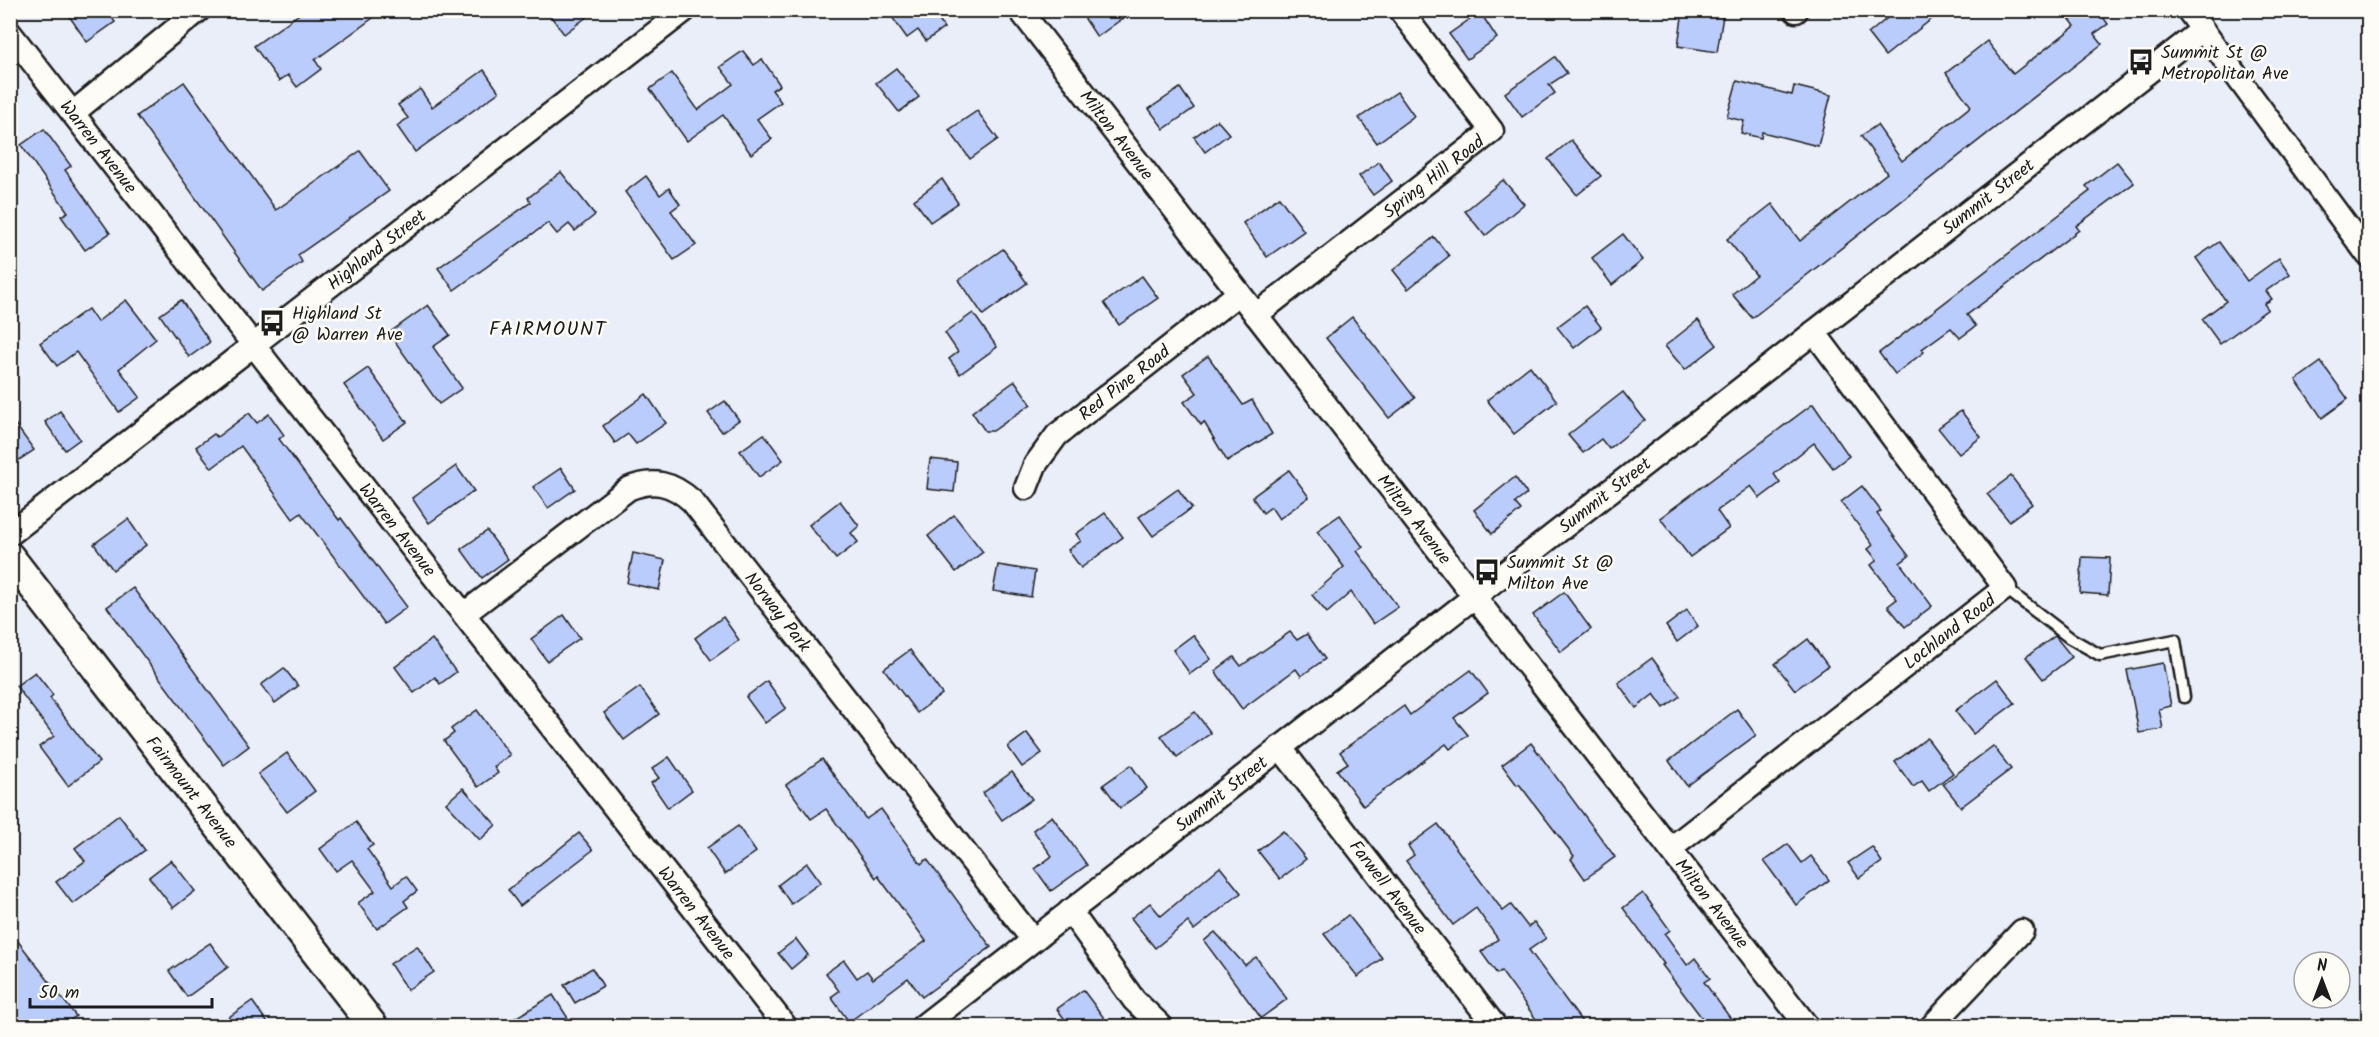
<svg xmlns="http://www.w3.org/2000/svg" width="2379" height="1037" viewBox="0 0 2379 1037" font-family="Kalam,sans-serif">
  <style>
    .building { fill: #b9ccfc; stroke: #1c1c1c; stroke-width: 1.5 }
    .lines { fill: none; stroke-linecap: round; stroke-linejoin: round }
    .service-casing { stroke: #1c1c1c; stroke-width: 15 }
    .minor-casing { stroke: #1c1c1c; stroke-width: 27 }
    .tertiary-casing { stroke: #1c1c1c; stroke-width: 33 }
    .service { stroke: #fdfcf7; stroke-width: 10 }
    .minor { stroke: #fdfcf7; stroke-width: 22 }
    .tertiary { stroke: #fdfcf7; stroke-width: 28 }
    .labels { text-anchor: middle; stroke-width: 5; stroke-linejoin: round; paint-order: stroke }
    .poi-label { font-size: 18px; fill: #1c1c1c; stroke: #fdfcf7; text-anchor: start }
    .street-label { font-size: 18px; fill: #1c1c1c; stroke: #fdfcf7 }
    .neighbourhood-label { font-size: 20px; letter-spacing: 1.5px; fill: #1c1c1c; stroke: #fdfcf7 }
  </style>
  <rect width="100%" height="100%" fill="#e9eef8"/>
  <filter id="ink" filterUnits="userSpaceOnUse"><feTurbulence type="fractalNoise" baseFrequency=".0167" numOctaves="2"/><feDisplacementMap in="SourceGraphic" scale="12" xChannelSelector="R" yChannelSelector="G"/><feConvolveMatrix kernelMatrix="1 2 1 2 8 2 1 2 1" color-interpolation-filters="sRGB"/></filter>
  <g filter="url(#ink)">
    <g class="building">
      <polygon points="65,10 107,10 115,22 87,42"/>
      <polygon points="305,10 384,10 315,60 321,69 297,87 288,75 279,81 254,46"/>
      <polygon points="546,10 596,10 564,34"/>
      <polygon points="887,10 945,10 937,17 944,28 926,41 918,30 907,38"/>
      <polygon points="1079,10 1134,10 1097,37"/>
      <polygon points="1683,10 1724,10 1717,52 1678,46"/>
      <polygon points="1897,10 1943,10 1885,56 1868,34"/>
      <polygon points="2063,10 2098,10 2108,24 2094,34 2102,44 1752,318 1732,294 1756,275 1727,239 1772,204 1800,241 1887,173 1861,136 1877,125 1902,161 1971,106 1946,73 1987,41 2013,74 2075,26"/>
      <polygon points="1480,12 1497,38 1467,59 1449,34"/>
      <polygon points="743,51 754,65 762,59 780,85 772,90 781,102 757,119 772,139 751,154 723,115 687,141 650,89 672,73 698,110 733,84 720,67"/>
      <polygon points="1555,57 1567,73 1549,85 1555,93 1522,117 1505,93"/>
      <polygon points="896,68 919,97 899,112 876,83"/>
      <polygon points="484,70 499,92 415,152 397,126 408,118 398,105 420,89 432,107"/>
      <polygon points="1737,81 1792,95 1794,86 1831,95 1818,146 1762,132 1761,138 1741,133 1744,121 1727,117"/>
      <polygon points="184,82 276,210 360,151 389,191 298,255 302,262 262,291 137,116"/>
      <polygon points="1180,88 1194,108 1164,129 1149,109"/>
      <polygon points="1397,92 1414,116 1377,143 1359,118"/>
      <polygon points="977,111 998,139 970,159 949,130"/>
      <polygon points="1217,120 1229,134 1205,152 1194,137"/>
      <polygon points="44,129 71,166 65,170 110,233 85,250 61,216 68,212 21,145"/>
      <polygon points="1571,140 1601,176 1577,195 1548,159"/>
      <polygon points="1379,162 1392,181 1373,195 1359,176"/>
      <polygon points="2117,162 2134,183 2076,226 2079,230 1967,315 1976,326 1960,338 1951,328 1922,349 1924,352 1895,374 1879,353 2090,191 2086,186"/>
      <polygon points="561,172 595,215 575,231 569,224 557,234 548,223 454,290 438,268 531,202 528,198"/>
      <polygon points="646,176 660,195 669,188 680,204 671,211 696,245 674,260 625,192"/>
      <polygon points="942,179 958,203 930,222 914,200"/>
      <polygon points="1503,180 1524,204 1485,236 1465,211"/>
      <polygon points="1279,197 1304,231 1267,257 1243,223"/>
      <polygon points="1623,234 1643,260 1612,285 1592,258"/>
      <polygon points="1434,237 1449,256 1408,289 1393,270"/>
      <polygon points="2219,242 2247,281 2279,258 2290,274 2266,291 2272,299 2264,304 2268,309 2220,344 2202,319 2226,301 2196,258"/>
      <polygon points="1003,249 1027,283 983,315 959,280"/>
      <polygon points="1142,276 1158,298 1119,325 1104,303"/>
      <polygon points="126,300 156,339 119,369 140,397 119,412 76,352 57,366 40,343 88,309 97,322"/>
      <polygon points="181,300 210,342 189,357 160,315"/>
      <polygon points="428,305 450,335 433,347 462,388 439,404 389,333"/>
      <polygon points="1585,306 1601,327 1574,348 1557,327"/>
      <polygon points="973,313 997,347 960,374 949,359 958,352 945,333"/>
      <polygon points="1352,317 1415,398 1389,418 1326,338"/>
      <polygon points="1698,320 1717,345 1685,370 1665,346"/>
      <polygon points="1208,356 1243,405 1252,400 1272,434 1227,461 1204,422 1201,425 1184,402 1197,393 1183,374"/>
      <polygon points="2321,362 2348,399 2322,418 2296,380"/>
      <polygon points="1530,366 1557,401 1514,434 1487,400"/>
      <polygon points="368,368 407,422 383,439 344,385"/>
      <polygon points="1015,381 1031,404 993,431 985,431 972,412"/>
      <polygon points="1623,392 1645,420 1609,449 1601,439 1583,453 1568,435"/>
      <polygon points="646,394 666,423 636,444 628,434 615,443 603,426"/>
      <polygon points="725,401 739,420 722,432 708,413"/>
      <polygon points="1813,404 1849,456 1833,468 1814,443 1774,474 1780,483 1760,498 1751,486 1717,511 1729,528 1690,557 1660,518"/>
      <polygon points="60,411 80,439 65,450 45,422"/>
      <polygon points="1961,411 1981,437 1959,454 1938,428"/>
      <polygon points="249,413 257,423 269,414 284,435 279,439 339,520 341,518 407,607 384,624 301,513 293,519 241,446 212,468 196,447 214,434 217,437"/>
      <polygon points="10,417 34,450 10,466"/>
      <polygon points="764,434 783,460 759,477 740,451"/>
      <polygon points="930,459 957,462 954,492 927,489"/>
      <polygon points="456,466 474,491 429,523 412,498"/>
      <polygon points="561,468 575,489 548,508 533,487"/>
      <polygon points="1289,470 1309,497 1279,519 1271,507 1263,513 1252,497"/>
      <polygon points="2011,476 2032,504 2009,521 1987,494"/>
      <polygon points="1515,477 1527,494 1515,503 1521,510 1492,534 1474,510"/>
      <polygon points="1862,486 1881,511 1877,514 1909,556 1900,563 1932,606 1905,627 1888,606 1897,599 1871,565 1877,560 1868,549 1873,545 1841,502"/>
      <polygon points="1178,489 1192,508 1153,536 1139,517"/>
      <polygon points="840,501 859,526 851,533 858,542 836,559 809,525"/>
      <polygon points="1105,513 1123,537 1081,568 1068,550 1081,541 1076,534"/>
      <polygon points="954,515 983,552 956,572 928,536"/>
      <polygon points="1340,515 1363,547 1357,551 1398,607 1373,624 1351,592 1327,613 1312,595 1344,567 1317,531"/>
      <polygon points="128,519 146,545 113,570 94,544"/>
      <polygon points="487,531 508,559 482,578 461,549"/>
      <polygon points="633,553 665,560 659,590 627,583"/>
      <polygon points="2082,557 2110,558 2108,595 2080,593"/>
      <polygon points="998,565 1035,571 1031,597 993,591"/>
      <polygon points="133,588 249,746 224,765 107,607"/>
      <polygon points="1564,592 1591,629 1561,652 1533,615"/>
      <polygon points="1687,610 1698,626 1677,642 1666,626"/>
      <polygon points="564,615 580,638 547,661 531,639"/>
      <polygon points="723,617 739,640 711,660 695,638"/>
      <polygon points="1290,632 1297,640 1307,634 1325,659 1301,676 1296,669 1242,709 1215,671 1234,657 1241,666"/>
      <polygon points="1193,635 1211,659 1190,674 1173,650"/>
      <polygon points="2055,636 2072,657 2043,679 2026,657"/>
      <polygon points="432,639 456,672 440,684 435,677 414,693 395,667"/>
      <polygon points="1808,639 1828,666 1795,690 1775,664"/>
      <polygon points="910,650 942,694 917,713 884,669"/>
      <polygon points="1652,658 1680,696 1664,708 1654,694 1636,708 1618,683"/>
      <polygon points="2163,663 2171,706 2159,709 2163,729 2139,733 2127,670"/>
      <polygon points="284,668 298,686 275,703 261,685"/>
      <polygon points="1471,670 1488,693 1454,718 1468,735 1450,749 1446,744 1363,806 1337,770 1348,763 1340,752 1404,706 1410,715"/>
      <polygon points="35,672 53,695 50,698 99,762 68,786 39,747 54,736 16,686"/>
      <polygon points="1997,679 2015,703 1973,734 1955,711"/>
      <polygon points="767,681 786,708 765,723 746,697"/>
      <polygon points="640,687 659,714 624,740 604,713"/>
      <polygon points="1737,709 1756,735 1687,786 1669,761"/>
      <polygon points="477,710 510,755 494,767 498,773 478,787 444,741 454,733 451,729"/>
      <polygon points="1195,712 1211,733 1177,757 1161,736"/>
      <polygon points="1027,733 1042,753 1022,767 1008,747"/>
      <polygon points="1927,738 1953,773 1929,791 1922,781 1913,787 1895,762"/>
      <polygon points="1531,743 1615,857 1585,879 1571,859 1574,856 1519,784 1517,785 1502,765"/>
      <polygon points="1993,746 2011,769 1961,807 1943,784"/>
      <polygon points="287,753 315,791 287,812 258,774"/>
      <polygon points="669,757 692,790 668,808 651,783 659,778 652,769"/>
      <polygon points="822,759 866,819 881,809 921,864 927,859 991,947 922,997 908,978 849,1022 831,997 839,991 826,973 844,960 857,978 867,971 873,979 926,941 878,876 876,878 826,809 811,819 786,785"/>
      <polygon points="1131,765 1147,788 1120,808 1103,785"/>
      <polygon points="1012,772 1032,799 1002,820 983,793"/>
      <polygon points="463,788 496,825 480,840 446,803"/>
      <polygon points="119,815 145,850 73,904 56,882 85,861 75,848"/>
      <polygon points="1052,816 1087,865 1051,891 1035,869 1052,856 1033,830"/>
      <polygon points="356,822 373,845 367,849 393,886 406,876 417,891 404,901 408,907 377,929 358,903 375,891 352,860 336,871 320,849"/>
      <polygon points="1438,824 1503,911 1511,905 1528,927 1534,922 1546,938 1529,950 1585,1026 1541,1026 1501,971 1497,974 1481,952 1498,939 1476,908 1453,925 1406,861 1414,855 1408,846"/>
      <polygon points="738,826 756,852 725,874 707,848"/>
      <polygon points="1283,831 1306,859 1280,879 1258,851"/>
      <polygon points="579,833 593,850 520,906 508,890"/>
      <polygon points="1788,844 1802,863 1811,856 1829,880 1796,905 1764,861"/>
      <polygon points="1872,847 1882,862 1859,878 1848,863"/>
      <polygon points="171,860 195,891 173,908 149,877"/>
      <polygon points="807,863 821,882 791,904 778,885"/>
      <polygon points="1220,867 1241,893 1194,930 1188,922 1155,948 1131,918 1150,903 1161,916"/>
      <polygon points="1643,893 1670,930 1665,934 1687,965 1695,958 1710,978 1704,982 1736,1026 1708,1026 1662,965 1664,964 1623,908"/>
      <polygon points="1348,915 1382,958 1358,977 1324,934"/>
      <polygon points="10,931 76,1016 63,1026 16,1026 10,1019"/>
      <polygon points="1215,932 1245,965 1256,957 1287,999 1261,1018 1204,941"/>
      <polygon points="796,939 808,955 791,969 778,953"/>
      <polygon points="210,943 228,967 187,997 169,971"/>
      <polygon points="417,946 434,972 407,990 390,964"/>
      <polygon points="592,968 603,986 575,1003 564,985"/>
      <polygon points="1083,990 1110,1026 1070,1026 1057,1009"/>
      <polygon points="553,995 573,1026 502,1026"/>
      <polygon points="252,1001 270,1026 216,1026"/>
    </g>
    <g class="lines">
      <g class="service-casing">
        <polyline id="service" points="2005,588 2070,638 2100,655 2175,640 2184,697"/>
      </g>
      <g class="minor-casing">
        <g id="minor">
          <path id="s1" d="M1020,10L1807,1026"/>
          <polyline points="2188,10 2368,255"/>
          <polyline points="1796,11 1796,10"/>
          <path id="s2" d="M10,33L785,1026"/>
          <polyline points="73,113 199,10"/>
          <path id="s3" d="M1256,315L1492,131L1400,10"/>
          <path id="s4" d="M1026,488L1035,465L1057,435L1239,293"/>
          <path id="s5" d="M10,534L685,10"/>
          <path id="s6" d="M464,614L628,489C653,478 672,483 692,501L1033,940"/>
          <path id="s7" d="M1280,747L1495,1026"/>
          <path id="s8" d="M1670,849L2005,588L1814,332"/>
          <polyline points="1070,911 1134,1000 1161,1026"/>
          <path id="s9" d="M923,1026L2202,30"/>
          <polyline points="1932,1026 2022,931"/>
        </g>
      </g>
      <g class="tertiary-casing">
        <g id="tertiary">
          <path id="s10" d="M10,557L373,1026"/>
        </g>
      </g>
      <use href="#service" class="service"/>
      <use href="#minor" class="minor"/>
      <use href="#tertiary" class="tertiary"/>
    </g>
  </g>
  <defs>
    <g id="bus-bare" transform="scale(2.07)"><path d="M-5-6H5V4H4V6H2V4H-2V6H-4V4H-5ZM-3.5-4V0h7V-4ZM-3.5 1.2v1.5H-2V1.2ZM2 1.2v1.5H3.5V1.2Z" fill="#1c1c1c" stroke="#fdfcf7" stroke-width="2.5" paint-order="stroke"/></g>
  </defs>
  <g fill-rule="evenodd">
    <use href="#bus-bare" x="2141" y="62"/>
    <use href="#bus-bare" x="272" y="323"/>
    <use href="#bus-bare" x="1487" y="572"/>
  </g>
  <g class="labels">
    <g class="poi-label">
      <text x="2161" y="58">Summit St @<tspan x="2161" dy="21">Metropolitan Ave</tspan></text>
      <text x="292" y="319">Highland St<tspan x="292" dy="21">@ Warren Ave</tspan></text>
      <text x="1507" y="568">Summit St @<tspan x="1507" dy="21">Milton Ave</tspan></text>
    </g>
    <g class="street-label">
      <text dy="6" stroke="none"><textPath href="#s1" startOffset="158">Milton Avenue</textPath></text>
      <text dy="6" stroke="none"><textPath href="#s2" startOffset="144">Warren Avenue</textPath></text>
      <text dy="6" stroke="none"><textPath href="#s3" startOffset="225">Spring Hill Road</textPath></text>
      <text dy="6" stroke="none"><textPath href="#s9" startOffset="1350">Summit Street</textPath></text>
      <text dy="6" stroke="none"><textPath href="#s5" startOffset="464">Highland Street</textPath></text>
      <text dy="6" stroke="none"><textPath href="#s4" startOffset="147">Red Pine Road</textPath></text>
      <text dy="6" stroke="none"><textPath href="#s9" startOffset="864">Summit Street</textPath></text>
      <text dy="6" stroke="none"><textPath href="#s1" startOffset="644">Milton Avenue</textPath></text>
      <text dy="6" stroke="none"><textPath href="#s2" startOffset="630">Warren Avenue</textPath></text>
      <text dy="6" stroke="none"><textPath href="#s6" startOffset="416">Norway Park</textPath></text>
      <text dy="6" stroke="none"><textPath href="#s8" startOffset="354">Lochland Road</textPath></text>
      <text dy="6" stroke="none"><textPath href="#s10" startOffset="297">Fairmount Avenue</textPath></text>
      <text dy="6" stroke="none"><textPath href="#s9" startOffset="378">Summit Street</textPath></text>
      <text dy="6" stroke="none"><textPath href="#s7" startOffset="177">Farwell Avenue</textPath></text>
      <text dy="6" stroke="none"><textPath href="#s1" startOffset="1130">Milton Avenue</textPath></text>
      <text dy="6" stroke="none"><textPath href="#s2" startOffset="1116">Warren Avenue</textPath></text>
    </g>
    <g class="neighbourhood-label">
      <text x="548" y="335">FAIRMOUNT</text>
    </g>
  </g>
  <rect width="2379" height="1037" fill="none" stroke="#fdfcf7" stroke-width="36"/>
  <rect x="18" y="18" width="2343" height="1001" fill="none" stroke="#1c1c1c" stroke-width="2" filter="url(#ink)"/>
  <g transform="translate(2322 980)"><circle r="28" fill="#fdfcf7" stroke="#a3a29f" stroke-width="1.5"/>
  <path d="M0-4.5L10 22L0 15L-10 22Z" fill="#1c1c1c"/>
  <text y="-9" font-size="16" font-weight="bold" text-anchor="middle" fill="#1c1c1c">N</text>
  </g>
  <path d="M30 998v9h182v-9" fill="none" stroke="#1c1c1c" stroke-width="3"/>
  <text x="39" y="998" font-size="18" fill="#1c1c1c" stroke="#fdfcf7" stroke-width="4.5" paint-order="stroke">50 m</text>
</svg>
